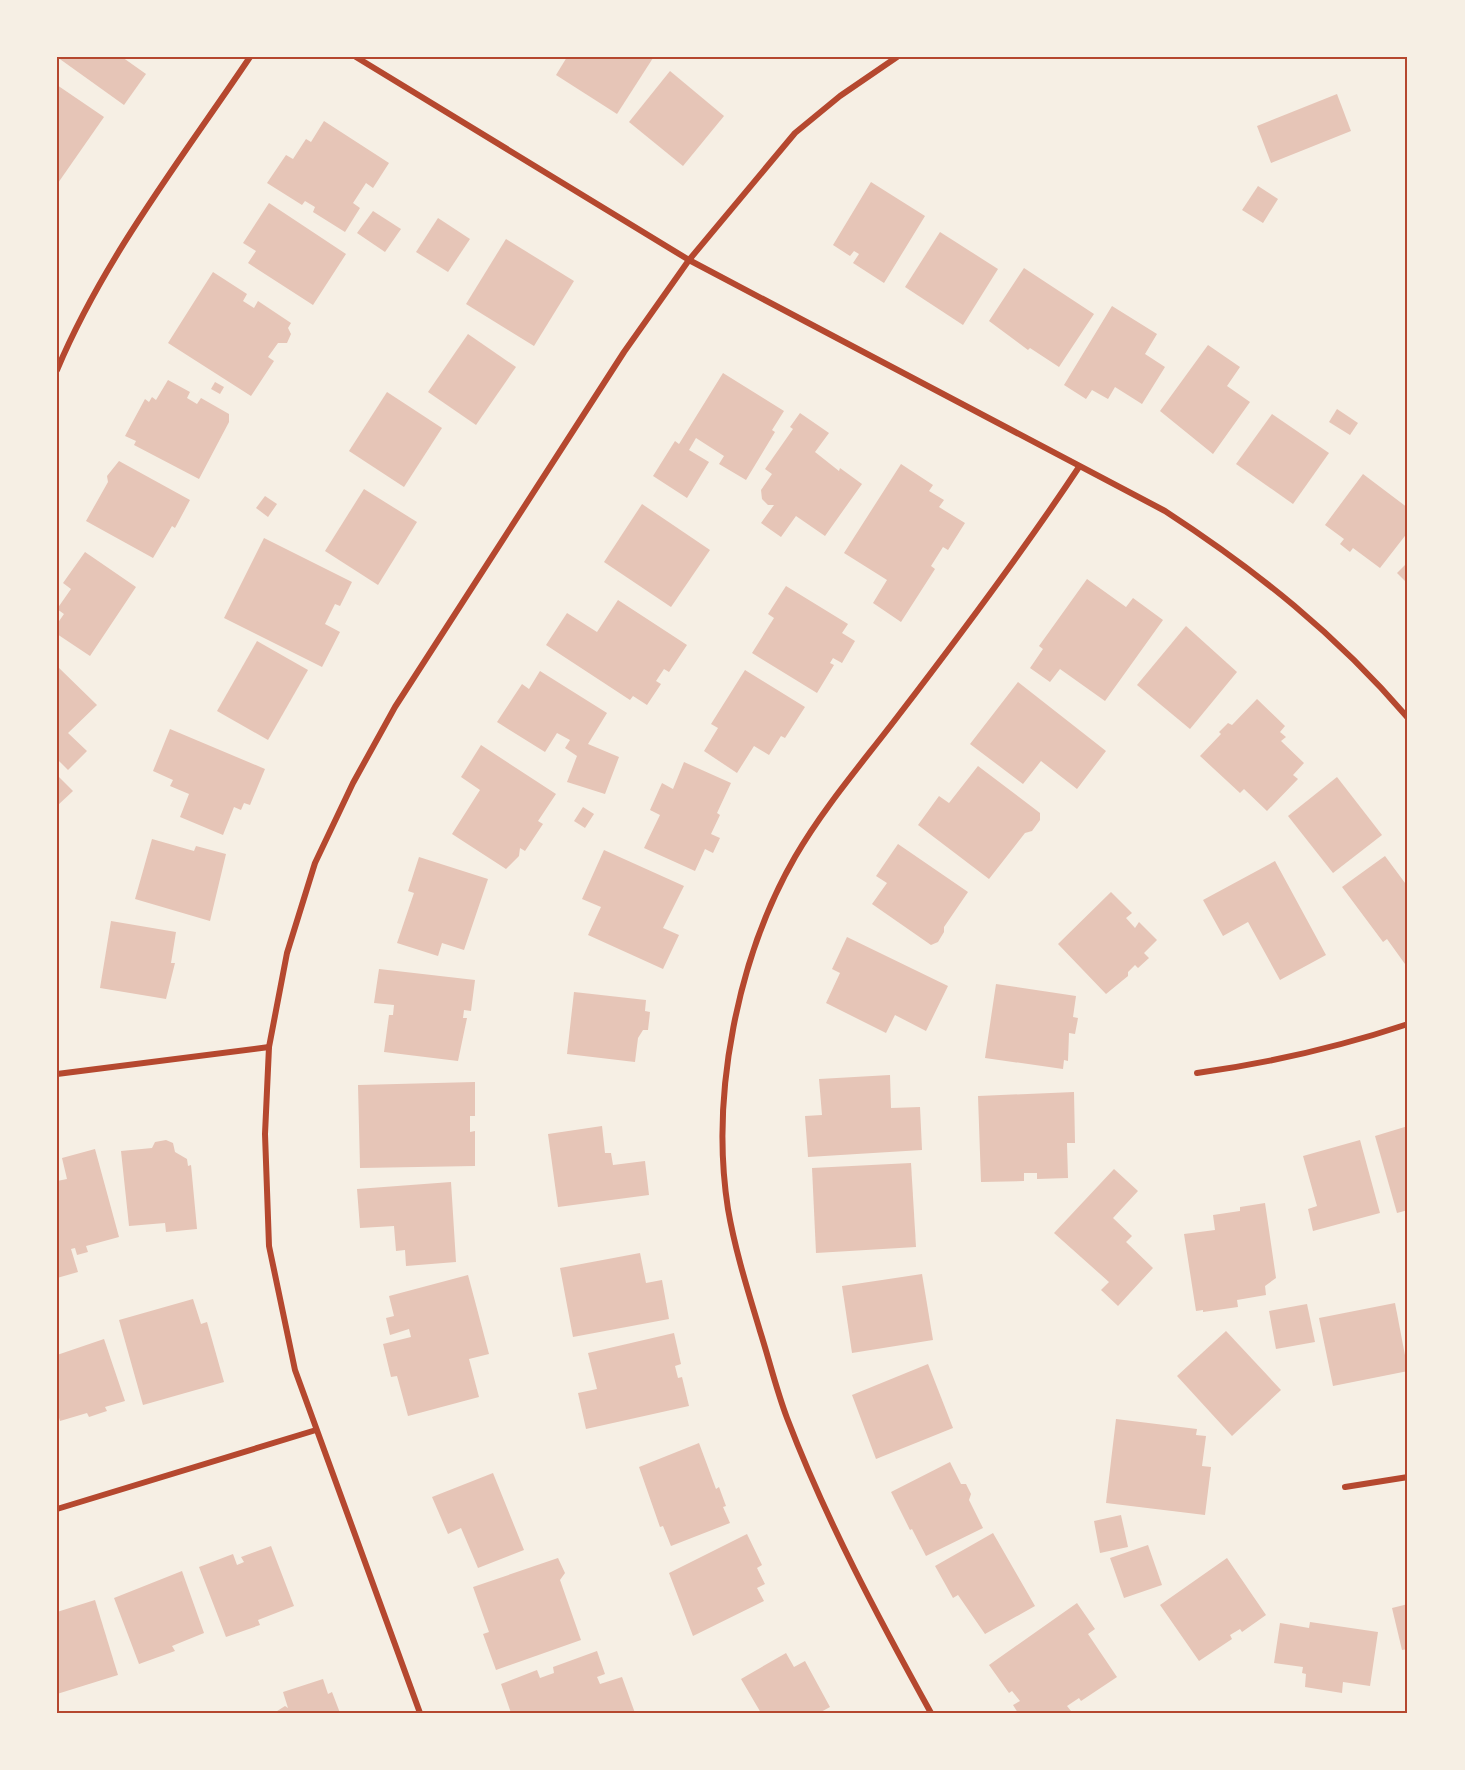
<svg xmlns="http://www.w3.org/2000/svg" width="1465" height="1770" viewBox="0 0 1465 1770" font-family="'Golos Text',sans-serif">
  <style>
    .building { fill: #e6c5b7 }
    .lines { fill: none; stroke-linecap: round; stroke-linejoin: round }
    .minor { stroke: #b5482f; stroke-width: 6 }
    .neatline { fill: none; stroke: #b5482f; stroke-width: 2 }
  </style>
  <rect width="100%" height="100%" fill="#f6efe4"/>
  <g class="building">
    <polygon points="57,57 122,57 146,74 124,105"/>
    <polygon points="567,57 651,57 653,58 617,114 556,75"/>
    <polygon points="670,71 724,116 683,166 629,122"/>
    <polygon points="57,85 104,117 58,183 57,182"/>
    <polygon points="1337,94 1351,131 1271,163 1257,126"/>
    <polygon points="324,121 389,163 373,188 366,183 353,203 360,208 345,232 313,212 315,207 305,201 302,205 267,183 286,155 293,159 306,139 311,142"/>
    <polygon points="871,182 925,216 884,283 853,263 859,254 854,251 850,256 833,245"/>
    <polygon points="1258,186 1278,199 1263,223 1242,210"/>
    <polygon points="269,203 346,254 313,305 248,263 256,251 243,243"/>
    <polygon points="373,211 401,229 385,252 357,233"/>
    <polygon points="438,218 470,239 448,272 416,252"/>
    <polygon points="940,232 998,269 963,325 905,287"/>
    <polygon points="506,239 574,281 534,346 466,304"/>
    <polygon points="1024,268 1094,314 1059,367 1030,348 1028,350 989,321"/>
    <polygon points="213,272 247,294 243,301 254,308 258,301 291,323 288,328 291,334 287,343 278,343 268,357 274,361 251,396 168,343"/>
    <polygon points="1112,306 1157,334 1145,354 1165,367 1142,404 1115,387 1108,399 1092,390 1086,399 1064,385"/>
    <polygon points="468,334 516,367 476,425 428,392"/>
    <polygon points="1208,345 1240,367 1227,386 1250,402 1213,454 1160,411"/>
    <polygon points="723,373 784,411 772,430 775,432 746,480 719,464 724,456 696,438 689,450 709,462 687,498 653,476 675,441 679,444"/>
    <polygon points="168,380 190,392 187,398 197,404 201,398 229,414 229,422 199,479 134,445 136,441 125,436 145,399 149,402 152,397 156,400"/>
    <polygon points="215,382 224,387 220,394 211,389"/>
    <polygon points="387,392 442,428 404,487 349,451"/>
    <polygon points="1337,409 1358,423 1350,435 1329,422"/>
    <polygon points="800,413 829,433 815,452 839,471 840,468 862,484 825,536 796,516 781,537 761,523 774,505 768,505 762,499 761,490 772,474 765,469 793,429 790,427"/>
    <polygon points="1272,414 1329,453 1293,504 1236,464"/>
    <polygon points="119,461 190,500 175,528 172,526 153,558 86,521 108,482 107,476"/>
    <polygon points="901,464 933,485 929,491 944,500 939,507 965,523 948,550 943,547 931,566 935,569 901,622 873,603 887,580 844,553"/>
    <polygon points="1363,474 1408,508 1408,532 1380,568 1353,548 1350,552 1340,544 1344,539 1325,525"/>
    <polygon points="364,489 417,522 378,585 325,551"/>
    <polygon points="265,496 277,504 268,517 256,508"/>
    <polygon points="642,504 710,550 671,607 604,562"/>
    <polygon points="264,538 352,582 340,606 335,604 325,624 340,632 322,667 224,618"/>
    <polygon points="85,552 136,587 90,656 57,634 57,624 64,614 57,609 71,589 63,583"/>
    <polygon points="1408,562 1408,584 1397,573"/>
    <polygon points="1087,579 1126,607 1133,598 1163,620 1105,701 1060,669 1050,682 1030,668 1043,649 1039,646"/>
    <polygon points="786,586 848,624 842,633 855,641 842,663 833,658 830,663 834,665 817,693 752,653 774,618 768,614"/>
    <polygon points="618,600 687,645 669,672 664,669 656,681 661,684 647,705 633,696 630,700 546,645 567,613 597,632"/>
    <polygon points="1186,626 1237,672 1190,729 1137,685"/>
    <polygon points="257,641 308,670 268,740 217,711"/>
    <polygon points="57,666 97,705 68,733 87,751 68,770 57,759"/>
    <polygon points="745,670 805,707 785,738 781,736 769,755 754,746 737,773 704,751 718,728 711,724"/>
    <polygon points="540,671 607,713 588,744 619,757 605,794 567,782 577,756 565,748 570,740 557,733 545,752 497,722 522,684 529,689"/>
    <polygon points="1018,682 1106,751 1077,789 1041,761 1023,784 970,744"/>
    <polygon points="1257,699 1285,726 1280,732 1286,737 1281,741 1304,763 1293,775 1298,779 1267,811 1244,789 1240,793 1200,756 1221,734 1219,732 1228,723 1232,725"/>
    <polygon points="170,729 265,769 250,805 244,803 241,810 234,807 223,835 180,817 189,794 170,786 173,780 153,771"/>
    <polygon points="481,745 556,794 538,821 543,824 525,851 520,848 519,856 506,869 452,834 480,790 461,777"/>
    <polygon points="684,762 731,783 717,813 720,815 711,834 720,838 713,853 705,849 695,871 644,848 660,815 650,810 662,783 673,789"/>
    <polygon points="978,766 1040,813 1040,820 1032,831 1025,833 989,879 918,825 939,796 949,803"/>
    <polygon points="57,775 73,791 57,806"/>
    <polygon points="1337,777 1382,835 1333,873 1288,816"/>
    <polygon points="583,807 594,814 585,828 574,821"/>
    <polygon points="152,839 194,851 196,846 226,854 210,921 135,899"/>
    <polygon points="898,844 968,892 944,927 944,932 938,942 931,945 872,904 887,883 876,876"/>
    <polygon points="604,850 684,886 663,928 679,935 663,969 588,935 601,907 582,899"/>
    <polygon points="1385,856 1408,887 1408,962 1405,964 1387,939 1383,942 1342,887"/>
    <polygon points="419,857 488,879 464,950 442,943 438,956 397,943 414,893 408,891"/>
    <polygon points="1275,861 1326,955 1280,980 1248,922 1223,936 1203,900"/>
    <polygon points="1111,892 1132,913 1126,918 1135,928 1139,922 1157,940 1144,953 1149,958 1138,968 1135,965 1128,972 1128,976 1106,994 1058,944"/>
    <polygon points="111,921 176,932 171,963 175,963 166,999 100,988"/>
    <polygon points="847,937 948,986 926,1031 895,1015 886,1033 826,1003 840,973 832,969"/>
    <polygon points="379,969 475,980 471,1011 464,1010 463,1018 467,1018 458,1061 384,1052 389,1015 393,1015 394,1005 374,1003"/>
    <polygon points="996,984 1076,996 1073,1017 1078,1018 1075,1034 1069,1033 1068,1061 1064,1060 1063,1069 985,1058"/>
    <polygon points="574,992 646,1000 645,1011 650,1012 648,1030 643,1030 638,1038 635,1062 567,1054"/>
    <polygon points="890,1075 891,1108 920,1107 922,1150 808,1157 805,1116 822,1115 819,1079"/>
    <polygon points="475,1082 475,1116 470,1116 470,1132 475,1131 475,1166 360,1168 358,1085"/>
    <polygon points="1074,1092 1075,1143 1067,1143 1068,1178 1037,1179 1037,1173 1024,1173 1024,1181 981,1182 978,1096"/>
    <polygon points="602,1126 605,1153 611,1153 613,1165 645,1161 649,1195 558,1207 548,1134"/>
    <polygon points="1408,1126 1408,1210 1397,1213 1375,1136"/>
    <polygon points="166,1140 173,1143 175,1152 187,1159 188,1166 191,1165 197,1229 166,1232 165,1223 129,1226 121,1151 152,1148 155,1142"/>
    <polygon points="1360,1140 1380,1213 1313,1231 1308,1209 1317,1206 1303,1156"/>
    <polygon points="95,1149 119,1237 86,1246 88,1252 77,1255 75,1248 71,1249 78,1272 57,1278 57,1181 67,1179 62,1158"/>
    <polygon points="911,1163 916,1247 816,1253 812,1168"/>
    <polygon points="1114,1169 1138,1191 1113,1218 1132,1236 1126,1242 1153,1268 1118,1306 1101,1290 1109,1282 1054,1233"/>
    <polygon points="451,1182 456,1262 406,1266 405,1250 396,1251 394,1226 360,1228 357,1189"/>
    <polygon points="1265,1203 1276,1278 1265,1286 1266,1295 1237,1300 1238,1307 1203,1312 1203,1310 1196,1311 1184,1234 1215,1230 1213,1215 1240,1211 1240,1207"/>
    <polygon points="640,1253 646,1283 662,1280 669,1319 573,1337 560,1268"/>
    <polygon points="922,1274 933,1340 852,1353 842,1286"/>
    <polygon points="468,1275 489,1354 469,1359 479,1397 408,1416 397,1376 391,1377 383,1344 411,1337 409,1329 390,1335 386,1318 394,1316 389,1296"/>
    <polygon points="193,1299 201,1324 207,1322 224,1382 143,1405 119,1320"/>
    <polygon points="1395,1303 1408,1371 1333,1386 1319,1318"/>
    <polygon points="1307,1304 1315,1342 1276,1349 1269,1311"/>
    <polygon points="1226,1331 1281,1390 1232,1436 1177,1376"/>
    <polygon points="674,1333 681,1364 675,1366 678,1378 682,1377 689,1406 586,1429 578,1393 597,1389 588,1353"/>
    <polygon points="104,1339 125,1401 105,1407 107,1411 89,1417 87,1413 60,1421 57,1411 57,1355"/>
    <polygon points="928,1364 953,1428 876,1459 852,1395"/>
    <polygon points="1116,1419 1197,1429 1196,1435 1206,1436 1202,1466 1211,1467 1205,1515 1106,1503"/>
    <polygon points="699,1443 716,1489 719,1487 726,1506 723,1507 730,1523 671,1546 663,1526 660,1527 639,1467"/>
    <polygon points="950,1462 961,1484 966,1484 971,1494 969,1500 983,1528 926,1556 912,1529 910,1530 891,1492"/>
    <polygon points="493,1473 524,1550 478,1568 461,1528 448,1534 432,1497"/>
    <polygon points="1121,1515 1128,1547 1100,1553 1094,1521"/>
    <polygon points="993,1533 1035,1606 985,1634 958,1595 953,1598 935,1566"/>
    <polygon points="747,1534 762,1565 757,1568 765,1584 757,1588 764,1601 693,1636 669,1573"/>
    <polygon points="1148,1545 1162,1585 1124,1598 1110,1558"/>
    <polygon points="271,1546 294,1606 258,1620 260,1625 226,1637 199,1567 233,1554 237,1565 244,1562 241,1557"/>
    <polygon points="558,1558 565,1573 560,1580 581,1640 496,1670 483,1634 489,1632 473,1587"/>
    <polygon points="1227,1558 1266,1615 1242,1632 1240,1629 1230,1635 1232,1639 1199,1661 1160,1605"/>
    <polygon points="182,1571 204,1633 172,1646 175,1651 139,1664 114,1598"/>
    <polygon points="95,1600 118,1675 57,1694 57,1612"/>
    <polygon points="1077,1603 1095,1629 1088,1634 1117,1677 1081,1701 1079,1698 1067,1706 1071,1711 1068,1713 1018,1713 1013,1705 1020,1701 1012,1691 1009,1693 989,1665"/>
    <polygon points="1408,1604 1408,1649 1402,1650 1392,1608"/>
    <polygon points="1310,1622 1378,1632 1370,1686 1343,1682 1342,1693 1305,1687 1306,1674 1302,1673 1303,1667 1274,1663 1280,1623 1309,1628"/>
    <polygon points="597,1651 605,1674 597,1677 600,1684 622,1677 635,1713 531,1713 530,1711 511,1713 501,1684 537,1670 540,1678 554,1673 553,1667"/>
    <polygon points="786,1653 794,1667 805,1661 830,1707 819,1713 761,1713 741,1679"/>
    <polygon points="323,1679 328,1694 332,1692 340,1713 274,1713 285,1706 288,1708 283,1692"/>
  </g>
  <g class="lines">
    <g class="minor">
      <path d="M356,57L689,260L1165,511C1257,571 1336,634 1408,718"/>
      <path d="M57,370C104,258 182,158 250,57"/>
      <path d="M1197,1073C1269,1063 1339,1047 1408,1024"/>
      <polyline points="57,1074 269,1047"/>
      <polyline points="1345,1487 1408,1477"/>
      <polyline points="57,1509 316,1430"/>
      <polyline points="420,1713 295,1370 269,1246 265,1134 269,1047 287,953 315,863 353,783 395,707 624,352 689,260 795,133 840,96 897,57"/>
      <path d="M931,1713C878,1617 826,1520 787,1418C776,1389 769,1359 760,1331C748,1291 735,1250 728,1209C710,1095 738,956 795,857C824,807 863,762 898,716C961,634 1022,553 1079,467"/>
    </g>
  </g>
  <rect width="1465" height="1770" fill="none" stroke="#f6efe4" stroke-width="117"/>
  <rect x="58" y="58" width="1348" height="1654" class="neatline"/>
</svg>
